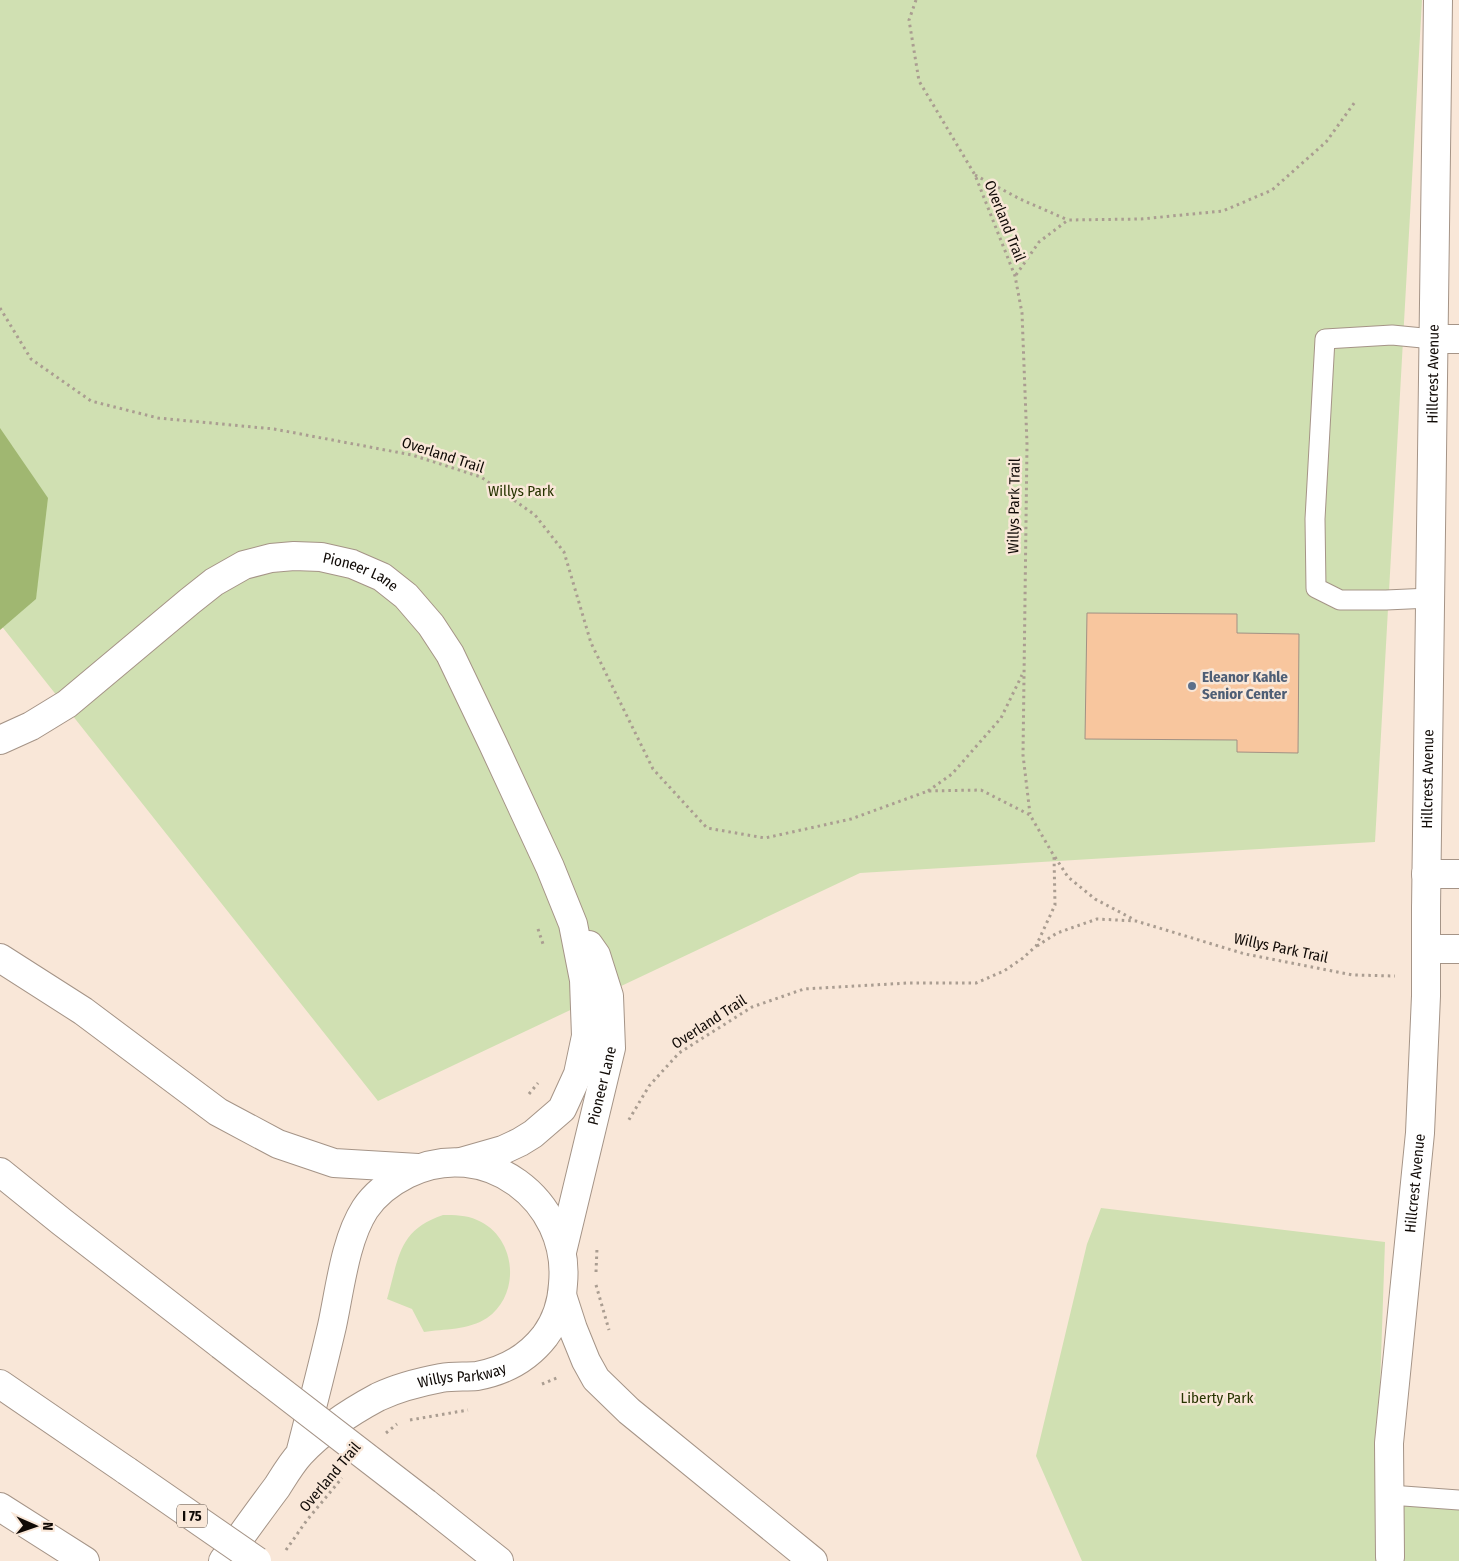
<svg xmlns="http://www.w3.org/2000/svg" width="1459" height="1561" viewBox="0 0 1459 1561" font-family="'Fira Sans Condensed',sans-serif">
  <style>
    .green { fill: #d0e0b2 }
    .forest { fill: #a0b771 }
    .building { fill: #f8c69e; stroke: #a19083 }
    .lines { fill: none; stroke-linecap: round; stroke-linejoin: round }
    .lane-casing { stroke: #a59487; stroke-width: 21 }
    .street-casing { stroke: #a59487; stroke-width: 30 }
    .secondary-casing { stroke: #a59487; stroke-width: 30 }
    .highway-casing { stroke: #a59487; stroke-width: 30 }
    .path { stroke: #aa9d91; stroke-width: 3; stroke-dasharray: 2.5 4; stroke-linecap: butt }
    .lane { stroke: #fff; stroke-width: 19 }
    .street { stroke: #fff; stroke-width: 28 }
    .secondary { stroke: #fff; stroke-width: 28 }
    .highway { stroke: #fff; stroke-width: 28 }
    .highway-bridge-casing { stroke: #a59487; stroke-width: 30; stroke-linecap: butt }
    .highway-bridge { stroke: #fff; stroke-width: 28 }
    .service-dot { fill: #5c6f8a; stroke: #f9e7d8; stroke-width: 2 }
    .labels { text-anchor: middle; stroke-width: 5; stroke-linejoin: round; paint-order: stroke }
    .shield { fill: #f9e7d8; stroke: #564c45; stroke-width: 1 }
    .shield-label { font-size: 14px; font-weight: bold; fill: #100a06 }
    .street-label { font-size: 15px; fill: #100a06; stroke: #f9e7d8 }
    .park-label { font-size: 15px; fill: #273400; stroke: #f9e7d8 }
    .service-label { font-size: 15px; font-weight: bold; fill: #4e5e75; stroke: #f9e7d8; text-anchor: start }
  </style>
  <rect width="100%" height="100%" fill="#f9e7d8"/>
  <g class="green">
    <polygon points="0,0 1422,0 1375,842 860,873 378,1101 0,624"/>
    <polygon points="1101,1208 1385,1242 1376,1503 1459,1491 1459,1561 1082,1561 1036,1456 1087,1244"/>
    <path d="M443,1215C455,1215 466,1215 477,1220C516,1236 522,1294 487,1318C469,1330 444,1329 424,1332L412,1309L387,1299C399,1258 398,1230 443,1215Z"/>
  </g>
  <polygon class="forest" points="0,428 48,498 36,599 0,630"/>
  <polygon class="building" points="1087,613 1237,614 1237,633 1299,634 1298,753 1237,752 1237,740 1085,739"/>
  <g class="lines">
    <g class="lane-casing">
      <g id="lane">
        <polyline points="1430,598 1386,600 1340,600 1316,588 1315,519 1325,339 1392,335 1433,339"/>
        <polyline points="1390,1495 1459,1500"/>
      </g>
    </g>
    <g class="street-casing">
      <g id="street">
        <polyline points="1433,339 1459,339"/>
        <path id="s1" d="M1390,1557L1389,1443L1420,1133L1426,996V909"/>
      </g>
    </g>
    <g class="secondary-casing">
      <g id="secondary">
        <path id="s2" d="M0,740L31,726L67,704L190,601L214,582L244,565L271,558L294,556L321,557L352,564L382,577L406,596L431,625L450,654L493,744L550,867L573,924L584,980L586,1036L578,1074L562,1109L533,1134L520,1142L503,1150L461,1162"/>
        <polyline points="1426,874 1459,874"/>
        <path id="s3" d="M1426,909L1438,0"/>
        <polyline points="1426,949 1459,949"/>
        <path id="s4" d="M562,1252L611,1048L609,996L596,955L589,945"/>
        <path id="s5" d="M223,1561C241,1536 259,1511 277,1487C284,1476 291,1464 300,1454C322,1430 350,1412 378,1397C397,1388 420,1382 441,1378C453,1376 465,1377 477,1376C504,1371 528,1358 545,1336C556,1321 562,1302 563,1284C571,1200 485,1135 407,1174C391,1182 375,1194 365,1209C345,1240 340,1289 332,1326C322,1369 311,1411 300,1454"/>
      </g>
    </g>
    <g class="highway-casing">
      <g id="highway">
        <polyline points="0,958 83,1011 218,1112 278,1144 334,1163 418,1168"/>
        <polyline points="0,1172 62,1222 221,1345"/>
        <polyline points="562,1295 573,1329 586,1361 596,1379 629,1411 813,1561"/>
        <polyline points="0,1384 127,1471"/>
        <polyline points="426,1503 499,1561"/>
        <polyline points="0,1507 85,1561"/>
      </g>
    </g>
    <g class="path">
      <polyline points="916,0 909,20 919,81 975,175 1015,276 1022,313 1027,444 1023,755 1030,814"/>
      <polyline points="975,175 1020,199 1068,220"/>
      <polyline points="1016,275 1039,242 1068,220 1141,219 1223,211 1272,190 1326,142 1355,102"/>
      <polyline points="0,308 31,359 91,401 158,418 274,429 412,455 481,477 535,515 564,552 591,643 653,769 707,828 765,838 851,819 928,791 981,790 1030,815 1054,856 1055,905 1036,946 1023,958 1004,971 976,983 908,983 804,989 752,1007 679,1053 649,1086 627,1123"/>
      <polyline points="928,791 952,774 1001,718 1022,675"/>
      <polyline points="1055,857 1068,877 1095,899 1133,919"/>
      <polyline points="538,929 543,944"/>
      <polyline points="1037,946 1057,933 1097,919 1136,921 1245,954 1353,975 1395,976"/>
      <polyline points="529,1094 538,1083"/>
      <polyline points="596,1272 597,1248"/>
      <polyline points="596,1285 609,1330"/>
      <polyline points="542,1384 559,1377"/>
      <polyline points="410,1420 468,1410"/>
      <polyline points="386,1433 397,1424"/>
      <polyline points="286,1550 307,1520 342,1478"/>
    </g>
    <use href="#lane" class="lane"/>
    <use href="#street" class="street"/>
    <use href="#secondary" class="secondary"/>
    <use href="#highway" class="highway"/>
    <g class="highway-bridge-casing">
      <g id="highway-bridge">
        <polyline points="221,1345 426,1503"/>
        <polyline points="127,1471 257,1561"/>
      </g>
    </g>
    <use href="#highway-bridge" class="highway-bridge"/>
  </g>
  <circle class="service-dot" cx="1192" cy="686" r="5"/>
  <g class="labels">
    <rect class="shield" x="177" y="1504.5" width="30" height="23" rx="4"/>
    <g class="shield-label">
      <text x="192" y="1521">I 75</text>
    </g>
    <g class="street-label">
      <text transform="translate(1005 221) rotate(68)" y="5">Overland Trail</text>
      <text dy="5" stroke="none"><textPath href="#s3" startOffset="535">Hillcrest Avenue</textPath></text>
      <text transform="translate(443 455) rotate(18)" y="5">Overland Trail</text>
      <text transform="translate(1014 506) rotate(-89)" y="5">Willys Park Trail</text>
      <text dy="5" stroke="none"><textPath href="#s2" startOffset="422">Pioneer Lane</textPath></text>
      <text dy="5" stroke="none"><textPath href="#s3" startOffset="130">Hillcrest Avenue</textPath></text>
      <text transform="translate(1281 948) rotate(12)" y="5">Willys Park Trail</text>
      <text transform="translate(709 1022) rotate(-33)" y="5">Overland Trail</text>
      <text dy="5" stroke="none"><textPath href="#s4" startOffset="171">Pioneer Lane</textPath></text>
      <text dy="5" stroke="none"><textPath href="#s1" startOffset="375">Hillcrest Avenue</textPath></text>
      <text dy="5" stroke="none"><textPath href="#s5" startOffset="316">Willys Parkway</textPath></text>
      <text transform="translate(330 1477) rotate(-50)" y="5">Overland Trail</text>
    </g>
    <g class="park-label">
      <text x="521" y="496">Willys Park</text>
      <text x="1217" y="1403">Liberty Park</text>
    </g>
    <g class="service-label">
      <text x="1202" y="682">Eleanor Kahle<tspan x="1202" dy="17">Senior Center</tspan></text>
    </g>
  </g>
  <g transform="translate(35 1526) rotate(92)" stroke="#f9e7d8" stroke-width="4" paint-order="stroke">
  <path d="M0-4L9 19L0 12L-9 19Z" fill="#100a06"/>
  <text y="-8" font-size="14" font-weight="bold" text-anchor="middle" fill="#100a06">N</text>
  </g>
</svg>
